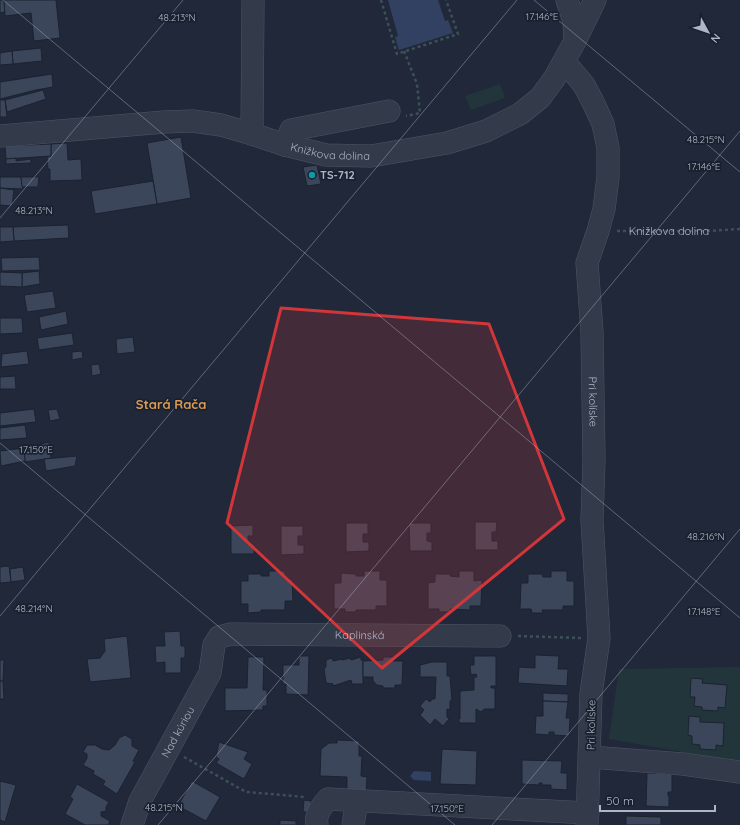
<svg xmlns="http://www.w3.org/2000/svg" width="740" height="825" viewBox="0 0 740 825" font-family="Quicksand,sans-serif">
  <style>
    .green { fill: #22353b }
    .water { fill: #324162 }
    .building { fill: #3b465a; stroke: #1b2231 }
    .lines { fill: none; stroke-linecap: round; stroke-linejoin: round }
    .minor-casing { stroke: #4e5565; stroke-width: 23 }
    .path { stroke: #3c5155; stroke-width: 2.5; stroke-dasharray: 3 3; stroke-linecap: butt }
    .minor { stroke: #333a4a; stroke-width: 22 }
    .marked { fill: #d23638; fill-opacity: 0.2; stroke: #d23638; stroke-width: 3; stroke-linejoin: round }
    .ticks { fill: none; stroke: #aeb5c7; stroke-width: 1; stroke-opacity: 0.45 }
    .culture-dot { fill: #0f9aa8; stroke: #19202e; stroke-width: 1.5 }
    .labels { text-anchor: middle; stroke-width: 3.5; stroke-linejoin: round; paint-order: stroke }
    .street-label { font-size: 11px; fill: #aeb5c7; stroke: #19202e }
    .poi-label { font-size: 11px; font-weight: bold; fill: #aeb5c7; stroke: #19202e; text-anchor: start }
    .quarter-label { font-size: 13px; font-weight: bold; fill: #d99c56; stroke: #19202e }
    .ticks-label { font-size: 10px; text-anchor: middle; fill: #aeb5c7; stroke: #19202e; stroke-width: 3.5; stroke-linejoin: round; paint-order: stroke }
  </style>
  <rect width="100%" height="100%" fill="#20283a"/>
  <g class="green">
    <polygon points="500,84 505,98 471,110 465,96"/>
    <polygon points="740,667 740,762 609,739 619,669"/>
  </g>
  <g class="water">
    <polygon points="388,0 438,0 445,21 448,20 453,33 399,50 395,37 398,36"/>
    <polygon points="414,771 431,772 431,781 414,780 410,776"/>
  </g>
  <g class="building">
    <polygon points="0,0 4,0 5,12 0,13"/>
    <polygon points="4,0 56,0 60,38 34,41 31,13 5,16"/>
    <polygon points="41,48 42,61 13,64 12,51"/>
    <polygon points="12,51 13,64 0,65 0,53"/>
    <polygon points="52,74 53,87 36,90 0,99 0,82"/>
    <polygon points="43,90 46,99 7,112 5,100"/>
    <polygon points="0,100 5,100 7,117 0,117"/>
    <polygon points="181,137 191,198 157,204 147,143"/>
    <polygon points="67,143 68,160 81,159 82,180 50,181 50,169 48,169 47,157 51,156 51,144"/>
    <polygon points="51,144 51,156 6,159 5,146"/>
    <polygon points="16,158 16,161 31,159 31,163 6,164 6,159"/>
    <polygon points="317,165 321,184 307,186 303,167"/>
    <polygon points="0,177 21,177 23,189 0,188"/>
    <polygon points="21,177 39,177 38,187 22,187"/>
    <polygon points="153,181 157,204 95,214 91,191"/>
    <polygon points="0,188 14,190 12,206 0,205"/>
    <polygon points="68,225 69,238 14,241 13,227"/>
    <polygon points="0,227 13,227 14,241 0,242"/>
    <polygon points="39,257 40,270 2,271 1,258"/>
    <polygon points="39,271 40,284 22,287 22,273"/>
    <polygon points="0,272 22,273 22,287 0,286"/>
    <polygon points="53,291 56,308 27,312 24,295"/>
    <polygon points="66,311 68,324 41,330 39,317"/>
    <polygon points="0,318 22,318 23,333 0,334"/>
    <polygon points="72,333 74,345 39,350 37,338"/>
    <polygon points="133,337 135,352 117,354 116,339"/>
    <polygon points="27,351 29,364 1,367 2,354"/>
    <polygon points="82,351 83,358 72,360 72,352"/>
    <polygon points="99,364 101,374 92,376 91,365"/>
    <polygon points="15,376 16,389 0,389 0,377"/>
    <polygon points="34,409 36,422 0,426 0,413"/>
    <polygon points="57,409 60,419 50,421 48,410"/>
    <polygon points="25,425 27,438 0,440 0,428"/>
    <polygon points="49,442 51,458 25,462 24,448"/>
    <polygon points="24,448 25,461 1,466 0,451"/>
    <polygon points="77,456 75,466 46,471 44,459"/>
    <polygon points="475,522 497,522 496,532 492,532 492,541 498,541 498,550 475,550"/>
    <polygon points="346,523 368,523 368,534 363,534 363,542 369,542 369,551 346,552"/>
    <polygon points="409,523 431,523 431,533 427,533 427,541 432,542 432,551 410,551"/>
    <polygon points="253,525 253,536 248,536 248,544 254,544 254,554 231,554 231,526"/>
    <polygon points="281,526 303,526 303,536 298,536 298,545 304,545 304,554 281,555"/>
    <polygon points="9,566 11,582 0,583 0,567"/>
    <polygon points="23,567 25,580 11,582 10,569"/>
    <polygon points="269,571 285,571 285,579 292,579 293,601 285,601 285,610 261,610 261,612 248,613 248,604 241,604 241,581 248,581 248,574 261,574 261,576 269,576"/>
    <polygon points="364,571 380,571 380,580 387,580 387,606 376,606 376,610 356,610 356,612 345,612 345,609 334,609 334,583 341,583 341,573 356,574 356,576 364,576"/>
    <polygon points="459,571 474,571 474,581 482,580 481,606 470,606 470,610 450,609 450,612 439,612 439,609 428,609 428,583 435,582 435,574 450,574 450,576 459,577"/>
    <polygon points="551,571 567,571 567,581 574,581 574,606 563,606 563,610 542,610 543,613 532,613 531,609 520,609 521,583 528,583 528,574 542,574 543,577 551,577"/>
    <polygon points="180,631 181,646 185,646 185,658 181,658 181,673 165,673 165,662 156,663 155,646 165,646 164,632"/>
    <polygon points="127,636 131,678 90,682 87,659 100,658 105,651 104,639"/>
    <polygon points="535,655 559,656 558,669 568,669 567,686 518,683 519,667 535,668"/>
    <polygon points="299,656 309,656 308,695 286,694 286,684 283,684 283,665 299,665"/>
    <polygon points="474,656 496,656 496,686 491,686 491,688 495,688 495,709 484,709 481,712 476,709 476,723 460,723 458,719 460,719 460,691 474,690 474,677 477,677 476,674 471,675 470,665 474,665"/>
    <polygon points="248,657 264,657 263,690 267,690 267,706 263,706 263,710 225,711 225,688 247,688"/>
    <polygon points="361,657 361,660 363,660 363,684 352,684 351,680 333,686 333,684 326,683 324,669 326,667 326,660 332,658 333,661 342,659 342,660 350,658 351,660"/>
    <polygon points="383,657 393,657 393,661 403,661 402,685 395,685 395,688 383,688 383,686 377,685 373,681 373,677 363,677 363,661 383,660"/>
    <polygon points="0,660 4,660 3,681 0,681"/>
    <polygon points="432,662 447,662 447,676 450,676 452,700 450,701 450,710 447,709 447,717 449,719 443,726 435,719 430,725 420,715 424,710 420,706 426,699 430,702 432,699 435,699 436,677 420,677 420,665"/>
    <polygon points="691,678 703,679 702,683 727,685 725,708 718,707 718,711 702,710 702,707 694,706 695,697 690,697"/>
    <polygon points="0,681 3,681 4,699 0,699"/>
    <polygon points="543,693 568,694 568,702 543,701"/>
    <polygon points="543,701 568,702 566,718 570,718 569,736 554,735 554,732 549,732 549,735 535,734 536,716 543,716"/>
    <polygon points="689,716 700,717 700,722 724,723 723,746 716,745 716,750 700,749 700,745 692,744 692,736 688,735"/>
    <polygon points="125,735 132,739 132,746 139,750 133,761 135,762 117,794 103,785 105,781 93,774 94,771 83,765 87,758 87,754 83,752 87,745 95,745 102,749 109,750 115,745 119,738"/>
    <polygon points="337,740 359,741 359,756 362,756 361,776 367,777 366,794 347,793 347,777 320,776 321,749 329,743 337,743"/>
    <polygon points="219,742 248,752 244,759 252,764 244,779 216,763 219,759 216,757"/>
    <polygon points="442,749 477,751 476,785 440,784"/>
    <polygon points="522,760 562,761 561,773 567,773 567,790 551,789 551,785 542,785 542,783 539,783 539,785 522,784"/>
    <polygon points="647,773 672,774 672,792 668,792 668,796 669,796 669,807 646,806"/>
    <polygon points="0,781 16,785 5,822 0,820"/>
    <polygon points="192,781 220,797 206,821 178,806"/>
    <polygon points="77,784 109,802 106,807 106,811 101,812 101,816 110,821 108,825 85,825 65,814 73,799 70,797"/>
    <polygon points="304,800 311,801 310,812 303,812"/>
    <polygon points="626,816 661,817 661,825 626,825"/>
    <polygon points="280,820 296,821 296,825 280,825"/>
  </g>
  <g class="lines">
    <g class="minor-casing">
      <g id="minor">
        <polyline points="567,0 574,21 575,41"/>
        <path id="s2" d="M564,61L584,85L593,102L603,124L608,148V177L604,209L598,231L587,263L592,332L594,460L592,520L599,638L591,694L587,825"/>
        <polyline points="252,134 253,0"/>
        <path id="s3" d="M0,136L164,122L193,121L221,125L252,134L285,145L326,155L371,156L447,143L486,131L520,114L540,98L554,79L564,61L575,41L595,0"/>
        <polyline points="285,145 291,130 389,111"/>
        <polyline points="590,757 683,764 740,772"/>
        <path id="s4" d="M132,825L140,801L210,673L214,645L219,637L231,634L500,636"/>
        <path d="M317,825C315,814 321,807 328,799L588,813"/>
        <polyline points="353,825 357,801"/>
      </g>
    </g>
    <g class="path">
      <polyline points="381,0 397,54 458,34 446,0"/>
      <polyline points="404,51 417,84 420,113 406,116"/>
      <path id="s1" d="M617,231H707L740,229"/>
      <polyline points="518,636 581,638"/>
      <polyline points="184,757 246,792 305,797"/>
    </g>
    <use href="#minor" class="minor"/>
  </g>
  <path class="marked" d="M281,308L489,324L564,519L382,668L227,523Z"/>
  <path class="ticks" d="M3,0L740,618M534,0L740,172M0,218L183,0M0,443L455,825M0,616L517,0M158,825L740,131M492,825L740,529"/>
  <circle class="culture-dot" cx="312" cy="175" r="4"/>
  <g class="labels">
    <g class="street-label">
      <text dy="4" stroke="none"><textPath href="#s3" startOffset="335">Knižkova dolina</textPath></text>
      <text dy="4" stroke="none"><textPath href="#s1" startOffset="52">Knižkova dolina</textPath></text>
      <text dy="4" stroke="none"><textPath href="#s2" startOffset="356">Pri kolíske</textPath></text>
      <text dy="4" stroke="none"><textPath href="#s4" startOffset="350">Kaplinská</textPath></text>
      <text transform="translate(591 725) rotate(-89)" y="4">Pri kolíske</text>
      <text dy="4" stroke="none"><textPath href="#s4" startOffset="104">Nad kúriou</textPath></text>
    </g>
    <g class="poi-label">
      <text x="320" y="179">TS-712</text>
    </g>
    <g class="quarter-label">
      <text x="171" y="409">Stará Rača</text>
    </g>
  </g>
  <g class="ticks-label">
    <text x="542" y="20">17.146°E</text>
    <text x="177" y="21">48.213°N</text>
    <text x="706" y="143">48.215°N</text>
    <text x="704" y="170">17.146°E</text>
    <text x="34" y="214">48.213°N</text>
    <text x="36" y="453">17.150°E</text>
    <text x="706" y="540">48.216°N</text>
    <text x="34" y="612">48.214°N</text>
    <text x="704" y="615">17.148°E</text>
    <text x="164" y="811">48.215°N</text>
    <text x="447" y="812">17.150°E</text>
  </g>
  <g transform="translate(708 32) rotate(130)" stroke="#19202e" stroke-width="3" paint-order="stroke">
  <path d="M0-3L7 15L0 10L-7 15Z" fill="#aeb5c7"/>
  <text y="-6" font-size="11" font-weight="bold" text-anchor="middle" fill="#aeb5c7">N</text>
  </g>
  <path d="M600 805v6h115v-6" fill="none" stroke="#aeb5c7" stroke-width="2"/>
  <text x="606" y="805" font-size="12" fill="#aeb5c7" stroke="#19202e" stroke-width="3" paint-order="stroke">50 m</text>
</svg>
